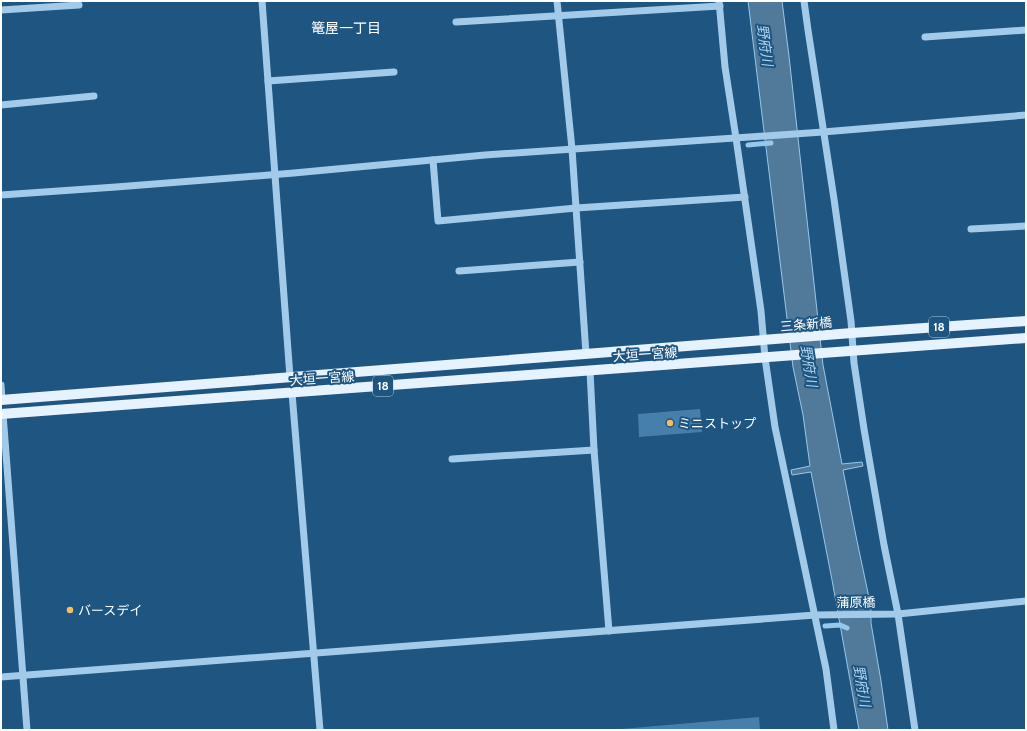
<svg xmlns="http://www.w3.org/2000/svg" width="1027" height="731" viewBox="0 0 1027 731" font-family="Cabin,'Noto Sans JP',sans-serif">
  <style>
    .water { fill: #517999; stroke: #97c8eb }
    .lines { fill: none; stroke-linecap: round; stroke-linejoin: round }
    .stream { stroke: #97c8eb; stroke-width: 5 }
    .building { fill: #467fab }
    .minor { stroke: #a3cbe9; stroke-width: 7 }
    .major { stroke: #e6f2fe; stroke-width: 10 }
    .poi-dot { fill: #f8bb62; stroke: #1e5581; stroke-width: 1.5 }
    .labels { text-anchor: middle; stroke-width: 4; stroke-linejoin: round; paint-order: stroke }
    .shield { fill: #1e5581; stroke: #bcccd9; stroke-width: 1 }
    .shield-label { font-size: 12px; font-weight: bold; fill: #fff }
    .street-label { font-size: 13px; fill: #fff; stroke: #1e5581 }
    .poi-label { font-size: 13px; fill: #fff; stroke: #1e5581; text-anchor: start }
    .neighbourhood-label { font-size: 14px; fill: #fff; stroke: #1e5581 }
    .water-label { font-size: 14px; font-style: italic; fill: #afd5f1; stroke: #1e5581 }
  </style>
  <rect width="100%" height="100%" fill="#1e5581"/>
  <polygon class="water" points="748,1 782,1 789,56 823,365 842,464 862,462 863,466 843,470 857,541 871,607 871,623 881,681 888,730 859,730 832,580 811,472 792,475 791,470 810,466 803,415 793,367"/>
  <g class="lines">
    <g class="stream">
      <polyline points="748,145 771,143"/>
      <polyline points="825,626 840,625 847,628"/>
    </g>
  </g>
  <g class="building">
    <polygon points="700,409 702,432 639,437 638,414"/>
    <polygon points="759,717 760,730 621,730 621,729"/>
  </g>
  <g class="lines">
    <g class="minor">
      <polyline points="262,1 290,377"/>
      <polyline points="557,1 572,149 586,354"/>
      <polyline points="719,1 725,67 736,138 761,311 765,358 775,427 826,669 834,730"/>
      <polyline points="804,1 808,30 834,199 851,321 854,363 864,429 884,545 898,614 915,730"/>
      <polyline points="1,10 79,5"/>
      <polyline points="456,22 720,6"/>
      <polyline points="925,37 1026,30"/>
      <polyline points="268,81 394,72"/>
      <polyline points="1,105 94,96"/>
      <polyline points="433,160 438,221 576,208 745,197"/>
      <polyline points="1,195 116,187 294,173 485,155 823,132 1026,115"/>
      <polyline points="971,229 1026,226"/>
      <polyline points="459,271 580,262"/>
      <polyline points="590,371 594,450 609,631"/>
      <polyline points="1,385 2,400"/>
      <polyline points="292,393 320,730"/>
      <polyline points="3,414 27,730"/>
      <polyline points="452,459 594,450"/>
      <polyline points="1,677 815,615 898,614 1026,601"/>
    </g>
    <g class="major">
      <polyline points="1,400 852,333 1026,321"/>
      <polyline points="1,414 1026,338"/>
    </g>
  </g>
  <g class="poi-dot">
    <circle cx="670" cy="423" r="4"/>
    <circle cx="70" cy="610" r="4"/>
  </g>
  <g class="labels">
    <g class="shield">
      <rect x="929" y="317" width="20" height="20" rx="3"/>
      <rect x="373" y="376" width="20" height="20" rx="3"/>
    </g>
    <g class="shield-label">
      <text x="939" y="331">18</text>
      <text x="383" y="390">18</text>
    </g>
    <g class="street-label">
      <text transform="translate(806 324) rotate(-5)" y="5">三条新橋</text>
      <text transform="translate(645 354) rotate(-4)" y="5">大垣一宮線</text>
      <text transform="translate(322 378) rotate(-4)" y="5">大垣一宮線</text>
      <text transform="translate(856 602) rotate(-1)" y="5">蒲原橋</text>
    </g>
    <g class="poi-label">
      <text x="678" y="428">ミニストップ</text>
      <text x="78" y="615">バースデイ</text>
    </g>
    <g class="neighbourhood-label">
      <text x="346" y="33">篭屋一丁目</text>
    </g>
    <g class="water-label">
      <text transform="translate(765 45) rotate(82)" y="5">野府川</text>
      <text transform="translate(809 366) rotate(81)" y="5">野府川</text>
      <text transform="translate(862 686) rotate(80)" y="5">野府川</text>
    </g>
  </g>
  <rect width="1027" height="731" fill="none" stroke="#ffffff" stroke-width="4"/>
</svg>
